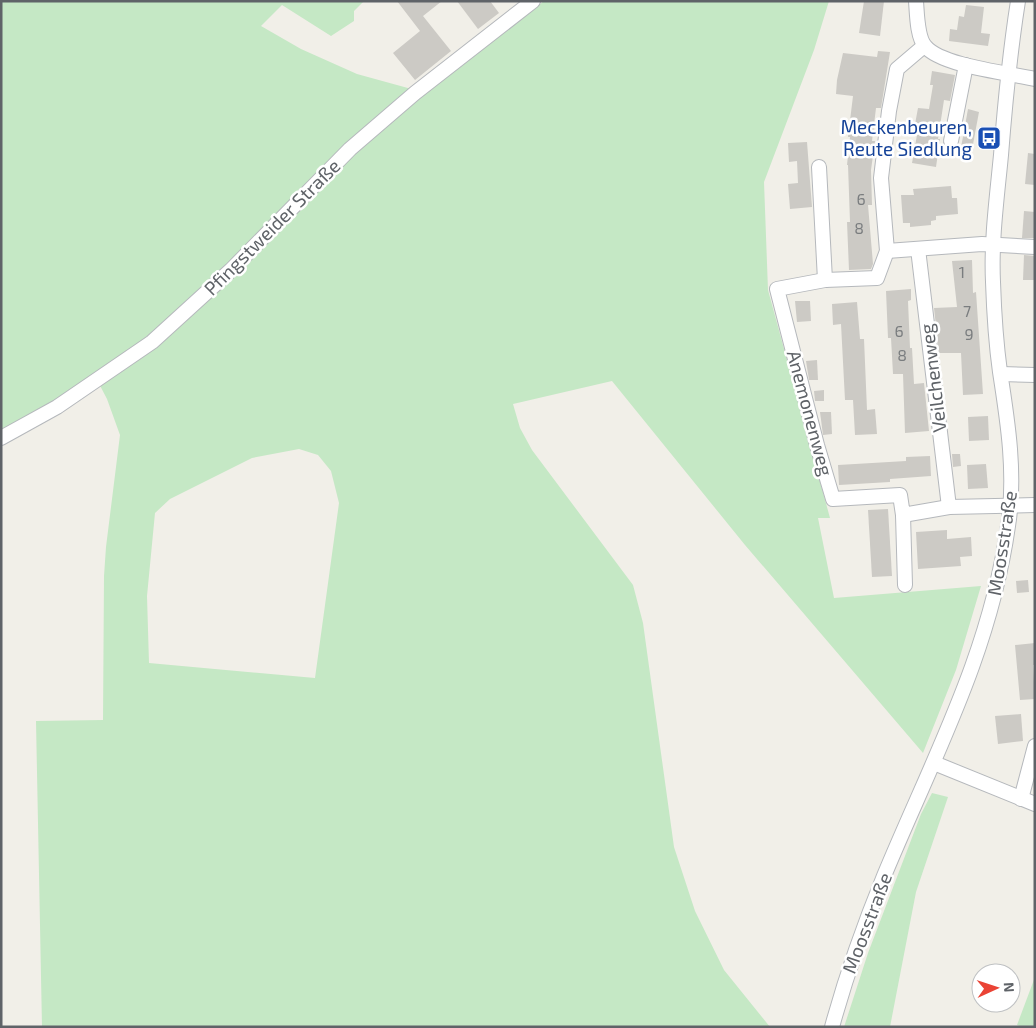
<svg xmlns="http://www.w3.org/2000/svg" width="1036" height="1028" viewBox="0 0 1036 1028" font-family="'Exo 2',sans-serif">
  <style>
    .green { fill: #c5e8c5; fill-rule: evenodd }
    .building { fill: #cccac5 }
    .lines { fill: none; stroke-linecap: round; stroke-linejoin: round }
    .minor-casing { stroke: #b5b8bc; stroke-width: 16 }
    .minor { stroke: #fff; stroke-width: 14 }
    .labels { text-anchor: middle; stroke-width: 5; stroke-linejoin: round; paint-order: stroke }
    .number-label { font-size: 16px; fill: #7a7d7f }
    .transit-label { font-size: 19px; fill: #164399; stroke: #fff; text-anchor: end }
    .street-label { font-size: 19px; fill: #5f6368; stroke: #fff }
  </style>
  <rect width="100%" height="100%" fill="#f1efe8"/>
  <g class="green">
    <path d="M1,1H364L354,11V21L331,36L282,5L261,26L301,49L357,74L426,93L544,1H829L814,50L764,182L768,290L830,518H818L834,598L981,586L956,670L923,753L745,545L612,381L513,404L520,428L532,450L633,585L643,623L674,847L695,911L724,970L770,1027H42L36,721L103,720L104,576L106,547L120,435L107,399L95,376L1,433ZM299,449L318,455L331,471L339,503L315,678L149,663L147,596L155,513L170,499L252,458Z"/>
    <polygon points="932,793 948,797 916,892 890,1027 844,1027 868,953 921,814"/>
    <polygon points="1035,977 1035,1027 1022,1027 1017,1025"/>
  </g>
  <g class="building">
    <polygon points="397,1 442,1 423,16 451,51 415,80 393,53 420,31"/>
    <polygon points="457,1 490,1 499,13 478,29"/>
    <polygon points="864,1 884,1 880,36 859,33"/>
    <polygon points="966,5 984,7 981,33 990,34 988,46 949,41 950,29 957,30 959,16 964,17"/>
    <polygon points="878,51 890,52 881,108 876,108 872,141 875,141 871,170 872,205 868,205 873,264 871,269 849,270 847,222 850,222 848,165 847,165 850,137 848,137 853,96 836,94 837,80 843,53 877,57"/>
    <polygon points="932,71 955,75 950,101 944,100 938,139 940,139 936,167 912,163 917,135 913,135 918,108 929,109 933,85 930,85"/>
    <polygon points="968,109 979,112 971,155 960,153"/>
    <polygon points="807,142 812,207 790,209 788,184 798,183 797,161 789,162 788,143"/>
    <polygon points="1028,153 1035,154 1035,185 1025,184"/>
    <polygon points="951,186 952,198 957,198 958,214 936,216 936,220 931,221 931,225 910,227 910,223 903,223 901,195 914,195 913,189"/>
    <polygon points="1024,211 1035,212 1035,238 1022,238"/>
    <polygon points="1024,255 1035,256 1035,280 1023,280"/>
    <polygon points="972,260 973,293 976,292 983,394 963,395 961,353 939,353 934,308 957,307 952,261"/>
    <polygon points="911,289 911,300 908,301 910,348 912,348 914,384 924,383 929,431 905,433 903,374 893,374 891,338 888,338 886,291"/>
    <polygon points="795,301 810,301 811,321 797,322"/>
    <polygon points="857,302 860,339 864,339 867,410 875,409 877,434 855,435 853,400 845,400 841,324 833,325 832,304"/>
    <polygon points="817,360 818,380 809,380 806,361"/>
    <polygon points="824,390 824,401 815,401 814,391"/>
    <polygon points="820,412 831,412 832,434 823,435"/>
    <polygon points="988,416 989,440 969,441 968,417"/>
    <polygon points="952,454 960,454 961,466 953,467"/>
    <polygon points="930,456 931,476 890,479 890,482 839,485 838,465 906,461 906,457"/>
    <polygon points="986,464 988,488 968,489 967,465"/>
    <polygon points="888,509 892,576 872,577 868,510"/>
    <polygon points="947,530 947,539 971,537 972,556 960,557 961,566 918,569 916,532"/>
    <polygon points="1028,580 1029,592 1017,593 1016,581"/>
    <polygon points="1035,643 1035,665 1033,665 1035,699 1020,700 1015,645"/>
    <polygon points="1021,714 1023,741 998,744 995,716"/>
  </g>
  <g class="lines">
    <g class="minor-casing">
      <g id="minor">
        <path d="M916,1C917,13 917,37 925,46C941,66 1009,73 1035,79"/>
        <polyline points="924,46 897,69 889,111 881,178 887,251 877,278 825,280 777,289 817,445 833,499 900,495 903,515 949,507 1035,505"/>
        <polyline points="951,141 966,65"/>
        <polyline points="819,167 825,280"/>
        <polyline points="918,249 949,507"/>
        <polyline points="887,251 982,244 1035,247"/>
        <polyline points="1001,374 1035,375"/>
        <polyline points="1,438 57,407 152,342 231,270 350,149 415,93 533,1"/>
        <polyline points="903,515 905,585"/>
        <polyline points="934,763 1035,804"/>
        <polyline points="1021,799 1035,746"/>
        <path d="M832,1027C846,976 864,925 884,876C933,758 990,654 1008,526C1016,475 1008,423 1000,372C996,343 994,312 993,282C991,240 997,197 1001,155C1005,103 1010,52 1018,1"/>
      </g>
    </g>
    <use href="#minor" class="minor"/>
  </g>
  <defs>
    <g id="bus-square" transform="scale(1.25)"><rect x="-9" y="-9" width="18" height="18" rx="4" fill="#1a4fb4" stroke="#fff"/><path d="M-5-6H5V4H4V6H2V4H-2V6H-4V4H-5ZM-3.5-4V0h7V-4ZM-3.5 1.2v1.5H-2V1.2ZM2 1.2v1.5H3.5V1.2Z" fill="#fff"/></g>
  </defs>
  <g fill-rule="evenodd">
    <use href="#bus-square" x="989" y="138"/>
  </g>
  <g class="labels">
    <g class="number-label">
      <text x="861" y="205">6</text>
      <text x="859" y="234">8</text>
      <text x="962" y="278">1</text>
      <text x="967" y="317">7</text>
      <text x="899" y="337">6</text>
      <text x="969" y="340">9</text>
      <text x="902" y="361">8</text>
    </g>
    <g class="transit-label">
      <text x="972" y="134">Meckenbeuren,<tspan x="972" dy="22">Reute Siedlung</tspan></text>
    </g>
    <g class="street-label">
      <text transform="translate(272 227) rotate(-45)" y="7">Pfingstweider Straße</text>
      <text transform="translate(933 378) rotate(-97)" y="7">Veilchenweg</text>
      <text transform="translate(810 413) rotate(75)" y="7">Anemonenweg</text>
      <text transform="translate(1002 543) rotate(-81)" y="7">Moosstraße</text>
      <text transform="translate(867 923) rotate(-69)" y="7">Moosstraße</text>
    </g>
  </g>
  <rect width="1036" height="1028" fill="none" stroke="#5f6368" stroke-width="5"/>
  <g transform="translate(996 988) rotate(87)"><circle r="24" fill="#ffffff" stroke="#bfc1c3"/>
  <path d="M0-4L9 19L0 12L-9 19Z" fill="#ea4335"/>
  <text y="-8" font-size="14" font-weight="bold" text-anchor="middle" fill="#5f6368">N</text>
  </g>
</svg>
